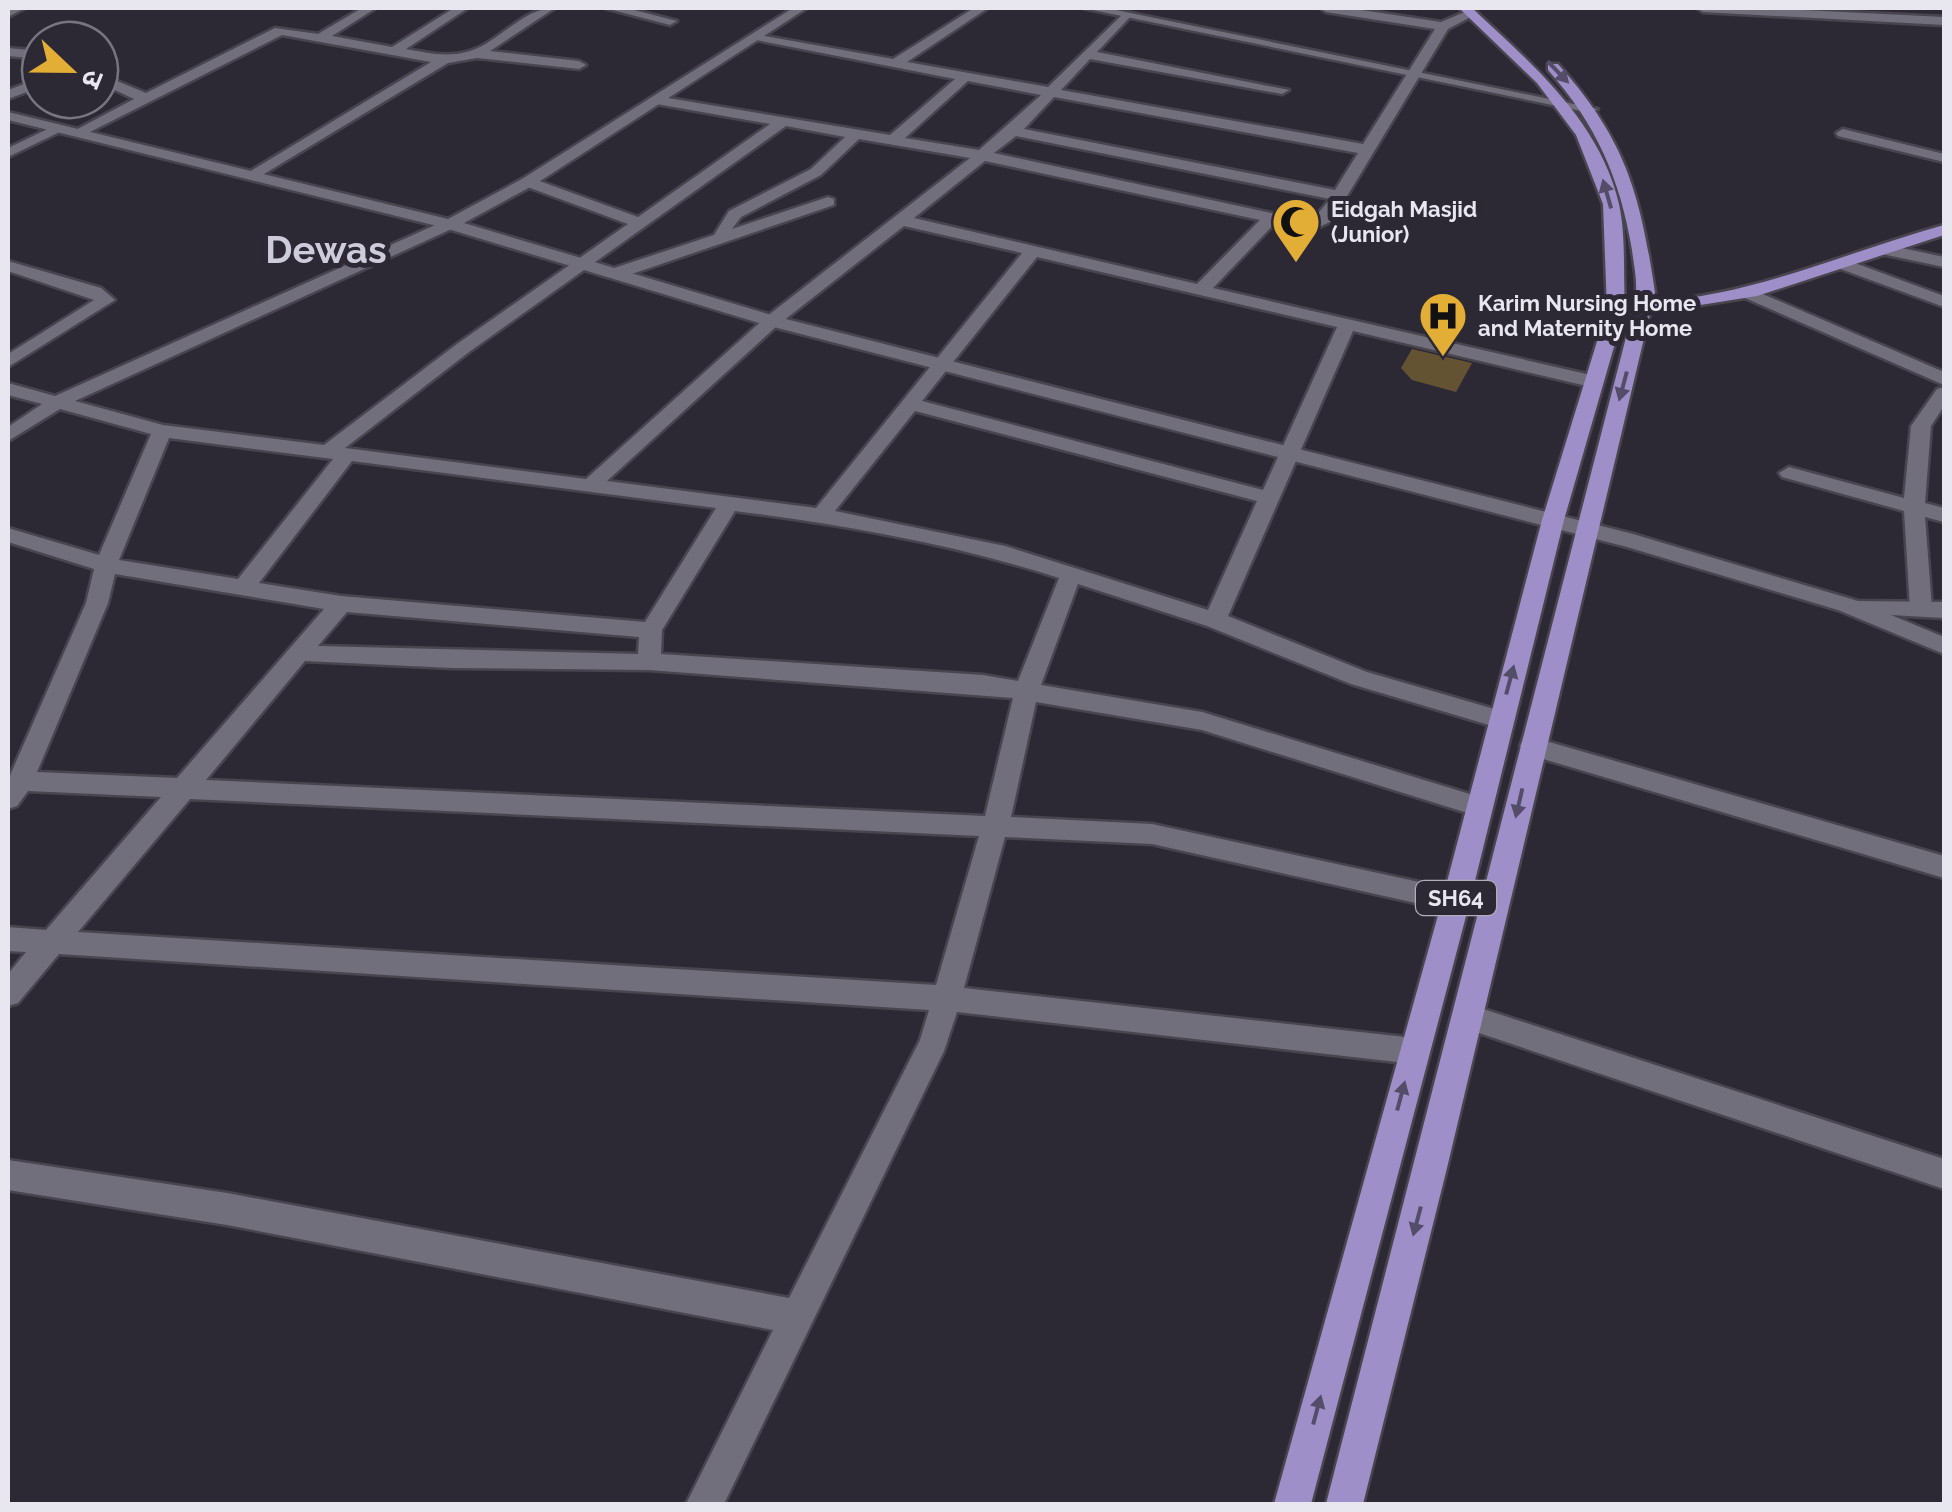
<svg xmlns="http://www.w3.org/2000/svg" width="1952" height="1512" viewBox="0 0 1952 1512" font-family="Raleway,'Noto Sans Devanagari',sans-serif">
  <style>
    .building { fill: #645332 }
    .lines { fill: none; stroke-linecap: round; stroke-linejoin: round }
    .minor-casing { stroke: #48454f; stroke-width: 5 }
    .tertiary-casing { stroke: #48454f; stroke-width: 5 }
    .primary-casing { stroke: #48454f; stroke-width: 5 }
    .minor { fill: #726f7d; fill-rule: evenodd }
    .tertiary { fill: #726f7d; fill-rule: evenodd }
    .primary { fill: #9e8fc9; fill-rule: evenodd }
    .oneway { fill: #544d69 }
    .labels { text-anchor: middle; stroke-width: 10; stroke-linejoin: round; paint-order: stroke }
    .far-poi-label { font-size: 22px; font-weight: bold; fill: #e8e7ef; stroke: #2c2935; text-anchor: start }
    .shield { fill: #2c2935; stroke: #b0aeb7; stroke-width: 2.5 }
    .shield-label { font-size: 22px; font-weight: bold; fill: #e8e7ef }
    .far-town-label { font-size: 38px; font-weight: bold; fill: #cecbdb; stroke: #2c2935 }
  </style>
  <rect width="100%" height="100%" fill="#2c2935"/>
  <polygon class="building" points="1412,349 1472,363 1456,392 1412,380 1401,368"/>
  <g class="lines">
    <g class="minor-casing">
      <g id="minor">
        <polygon points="8,8 25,8 8,17"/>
        <path d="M362,8H376L332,36L392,47L454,8H468L406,49C428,53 448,58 470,51C500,42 522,8 555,8L490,51L579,61L586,65L579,69L477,58L448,63L254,180L246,175L249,172L431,62L282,35L82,136L70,133L134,99L100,83V74L146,93L275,28L318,34Z"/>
        <polygon points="605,8 626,8 677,21 670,25"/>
        <path d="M974,8H988L907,62L1048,87L1125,12L1131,16L1097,52L1289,90L1282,94L1090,59L1061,90L1363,144L1435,29L1326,12L1320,8H1348L1441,22L1472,9L1478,13L1448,29L1332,221L1317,228L1275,223L1213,288L1595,376L1604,382L1595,388L1353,331L1228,616L1367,672L1508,713L1511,719L1508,725L1499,728L1351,684L1207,626L1078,584L1041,685L1202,712L1486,799L1490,806L1486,813L1477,816L1202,730L1036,702L1011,817L1152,824L1456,890L1466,893L1470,901L1466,909L1456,912L1152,844L1005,837L964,988L1414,1038L1425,1042L1429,1051L1425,1060L1414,1064L957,1012L944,1051L724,1504H686L773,1330L227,1225L8,1190V1160L227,1193L789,1298L920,1040L929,1010L59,954L18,1003L8,1006V974L26,952L8,951V927L46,930L161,797L28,791L17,806L8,809V780L86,603L94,569L8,542V528L99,555L151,434L60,409L8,441V427L42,404L8,395V383L55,396L444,221H456V227L75,401L163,425L324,445L457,344L628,224L522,185V179H534L638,217L770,124L651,103L649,100L656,96L890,135L955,79L746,38L753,34L893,59ZM968,81L1041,95L979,150L905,138ZM1054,97L1358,153L1335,190L1024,129ZM786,126L845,137L811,169L729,211L714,235L611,269V277H623L834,205V199L828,197L732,229L741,217L821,175L859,139L970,158L766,317L586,479L345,448L469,352ZM1016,136L1330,199L1314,218L1271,213L994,153ZM985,161L1260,220L1197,284L914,218ZM904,226L1022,253L816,508L607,481L778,325ZM1037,257L1337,327L1263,490L922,401ZM915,411L1257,501L1208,610L1005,546L835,511ZM169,438L333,459L238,579L119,560ZM352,461L716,508L645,622L341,596L259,583ZM735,511C844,525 954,544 1059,578L1018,681L983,675L661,654L662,630ZM115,574L324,609L177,778L37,772L108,603ZM347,612L639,637L638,654L318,646ZM305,661L452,668L649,670L1013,698L985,816L206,780ZM190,799L979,836L936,985L78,932Z"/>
        <polygon points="1697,8 1765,8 1944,17 1944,25 1703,12"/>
        <polygon points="8,48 40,51 40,59 8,56"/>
        <polygon points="40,78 40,87 8,99 8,90"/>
        <polygon points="56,125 68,128 8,157 8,148"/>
        <polygon points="1843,129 1944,154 1944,162 1838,136 1836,133"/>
        <polygon points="1888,245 1944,257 1944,267 1882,254 1882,246"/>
        <polygon points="1844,259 1944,296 1944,307 1838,268 1836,264"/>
        <polygon points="8,261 101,288 115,300 8,367 8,354 94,300 8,271"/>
        <polygon points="1751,289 1944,372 1944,385 1745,298 1745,290"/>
        <polygon points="1944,387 1944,406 1931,426 1925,503 1944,508 1944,522 1925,517 1932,608 1921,616 1910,608 1904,511 1782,477 1779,473 1789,467 1904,498 1911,426 1937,389"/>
        <polygon points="1532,737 1944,856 1944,878 1523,753 1520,746 1523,739"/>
        <polygon points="1468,1004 1944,1159 1944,1189 1458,1026 1453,1017 1458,1008"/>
      </g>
    </g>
    <g class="tertiary-casing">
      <g id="tertiary">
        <polygon points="793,8 807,8 534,185 464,223 778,317 1633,534 1858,601 1944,602 1944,618 1891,615 1944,637 1944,654 1838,610 1627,547 766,325 445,228 8,120 8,112 448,219 522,179"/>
        <polygon points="1083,8 1106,8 1598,109 1591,113"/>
      </g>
    </g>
    <g class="primary-casing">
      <path id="primary" d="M1459,8H1472C1531,63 1600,121 1619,204C1626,236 1623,273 1625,305L1634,303C1639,286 1634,267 1632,250C1620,178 1596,124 1548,70V64H1558C1626,140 1640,193 1655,292L1652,302C1756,295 1846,252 1944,225V235L1757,296L1650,313L1447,1168L1363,1504H1326L1632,314L1624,312L1564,520L1470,901L1311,1504H1274L1442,901L1542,520L1607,309L1603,204L1576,135L1537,83Z"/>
    </g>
    <use href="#minor" class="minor"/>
    <use href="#tertiary" class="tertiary"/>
    <use href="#primary" class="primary"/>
  </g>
  <defs><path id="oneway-solid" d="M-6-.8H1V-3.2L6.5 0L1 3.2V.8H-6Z" transform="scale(2.5)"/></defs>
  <g class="oneway">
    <use href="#oneway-solid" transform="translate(1558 72) rotate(46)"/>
    <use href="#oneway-solid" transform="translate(1607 194) rotate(-106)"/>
    <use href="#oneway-solid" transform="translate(1623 386) rotate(105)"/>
    <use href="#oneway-solid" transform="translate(1510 680) rotate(-75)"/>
    <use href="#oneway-solid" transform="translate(1519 803) rotate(103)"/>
    <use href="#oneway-solid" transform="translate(1401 1096) rotate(-75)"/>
    <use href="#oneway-solid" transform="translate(1417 1221) rotate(105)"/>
    <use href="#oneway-solid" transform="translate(1317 1410) rotate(-75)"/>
  </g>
  <defs>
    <g id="mosque-pin" transform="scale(2.5)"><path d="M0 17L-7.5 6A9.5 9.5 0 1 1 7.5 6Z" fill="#e3ae35" stroke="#2c2935"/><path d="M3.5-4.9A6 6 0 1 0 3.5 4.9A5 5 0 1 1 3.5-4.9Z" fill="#111"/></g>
    <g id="hospital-pin" transform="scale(2.5)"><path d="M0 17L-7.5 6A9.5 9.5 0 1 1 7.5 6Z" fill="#e3ae35" stroke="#2c2935"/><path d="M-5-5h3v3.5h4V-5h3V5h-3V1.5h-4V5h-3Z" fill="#111"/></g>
  </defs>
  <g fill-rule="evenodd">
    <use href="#mosque-pin" x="1296" y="222"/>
    <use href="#hospital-pin" x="1443" y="316"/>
  </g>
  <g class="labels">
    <g class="far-poi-label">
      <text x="1331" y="217">Eidgah Masjid<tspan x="1331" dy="25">(Junior)</tspan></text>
      <text x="1478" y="311">Karim Nursing Home<tspan x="1478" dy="25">and Maternity Home</tspan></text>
    </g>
    <rect class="shield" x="1416" y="881" width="80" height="34" rx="8"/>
    <g class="shield-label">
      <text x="1456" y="906">SH64</text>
    </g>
    <g class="far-town-label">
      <text x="326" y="263">Dewas</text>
    </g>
  </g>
  <rect width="1952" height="1512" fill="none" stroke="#e8e7ef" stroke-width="20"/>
  <g transform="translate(70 70) rotate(112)"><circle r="48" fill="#2c2935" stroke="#77757f" stroke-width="2.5"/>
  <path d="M0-8L18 38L0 25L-18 38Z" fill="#e3ae35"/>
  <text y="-15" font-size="28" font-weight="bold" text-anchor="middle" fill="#e8e7ef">उ</text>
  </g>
</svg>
